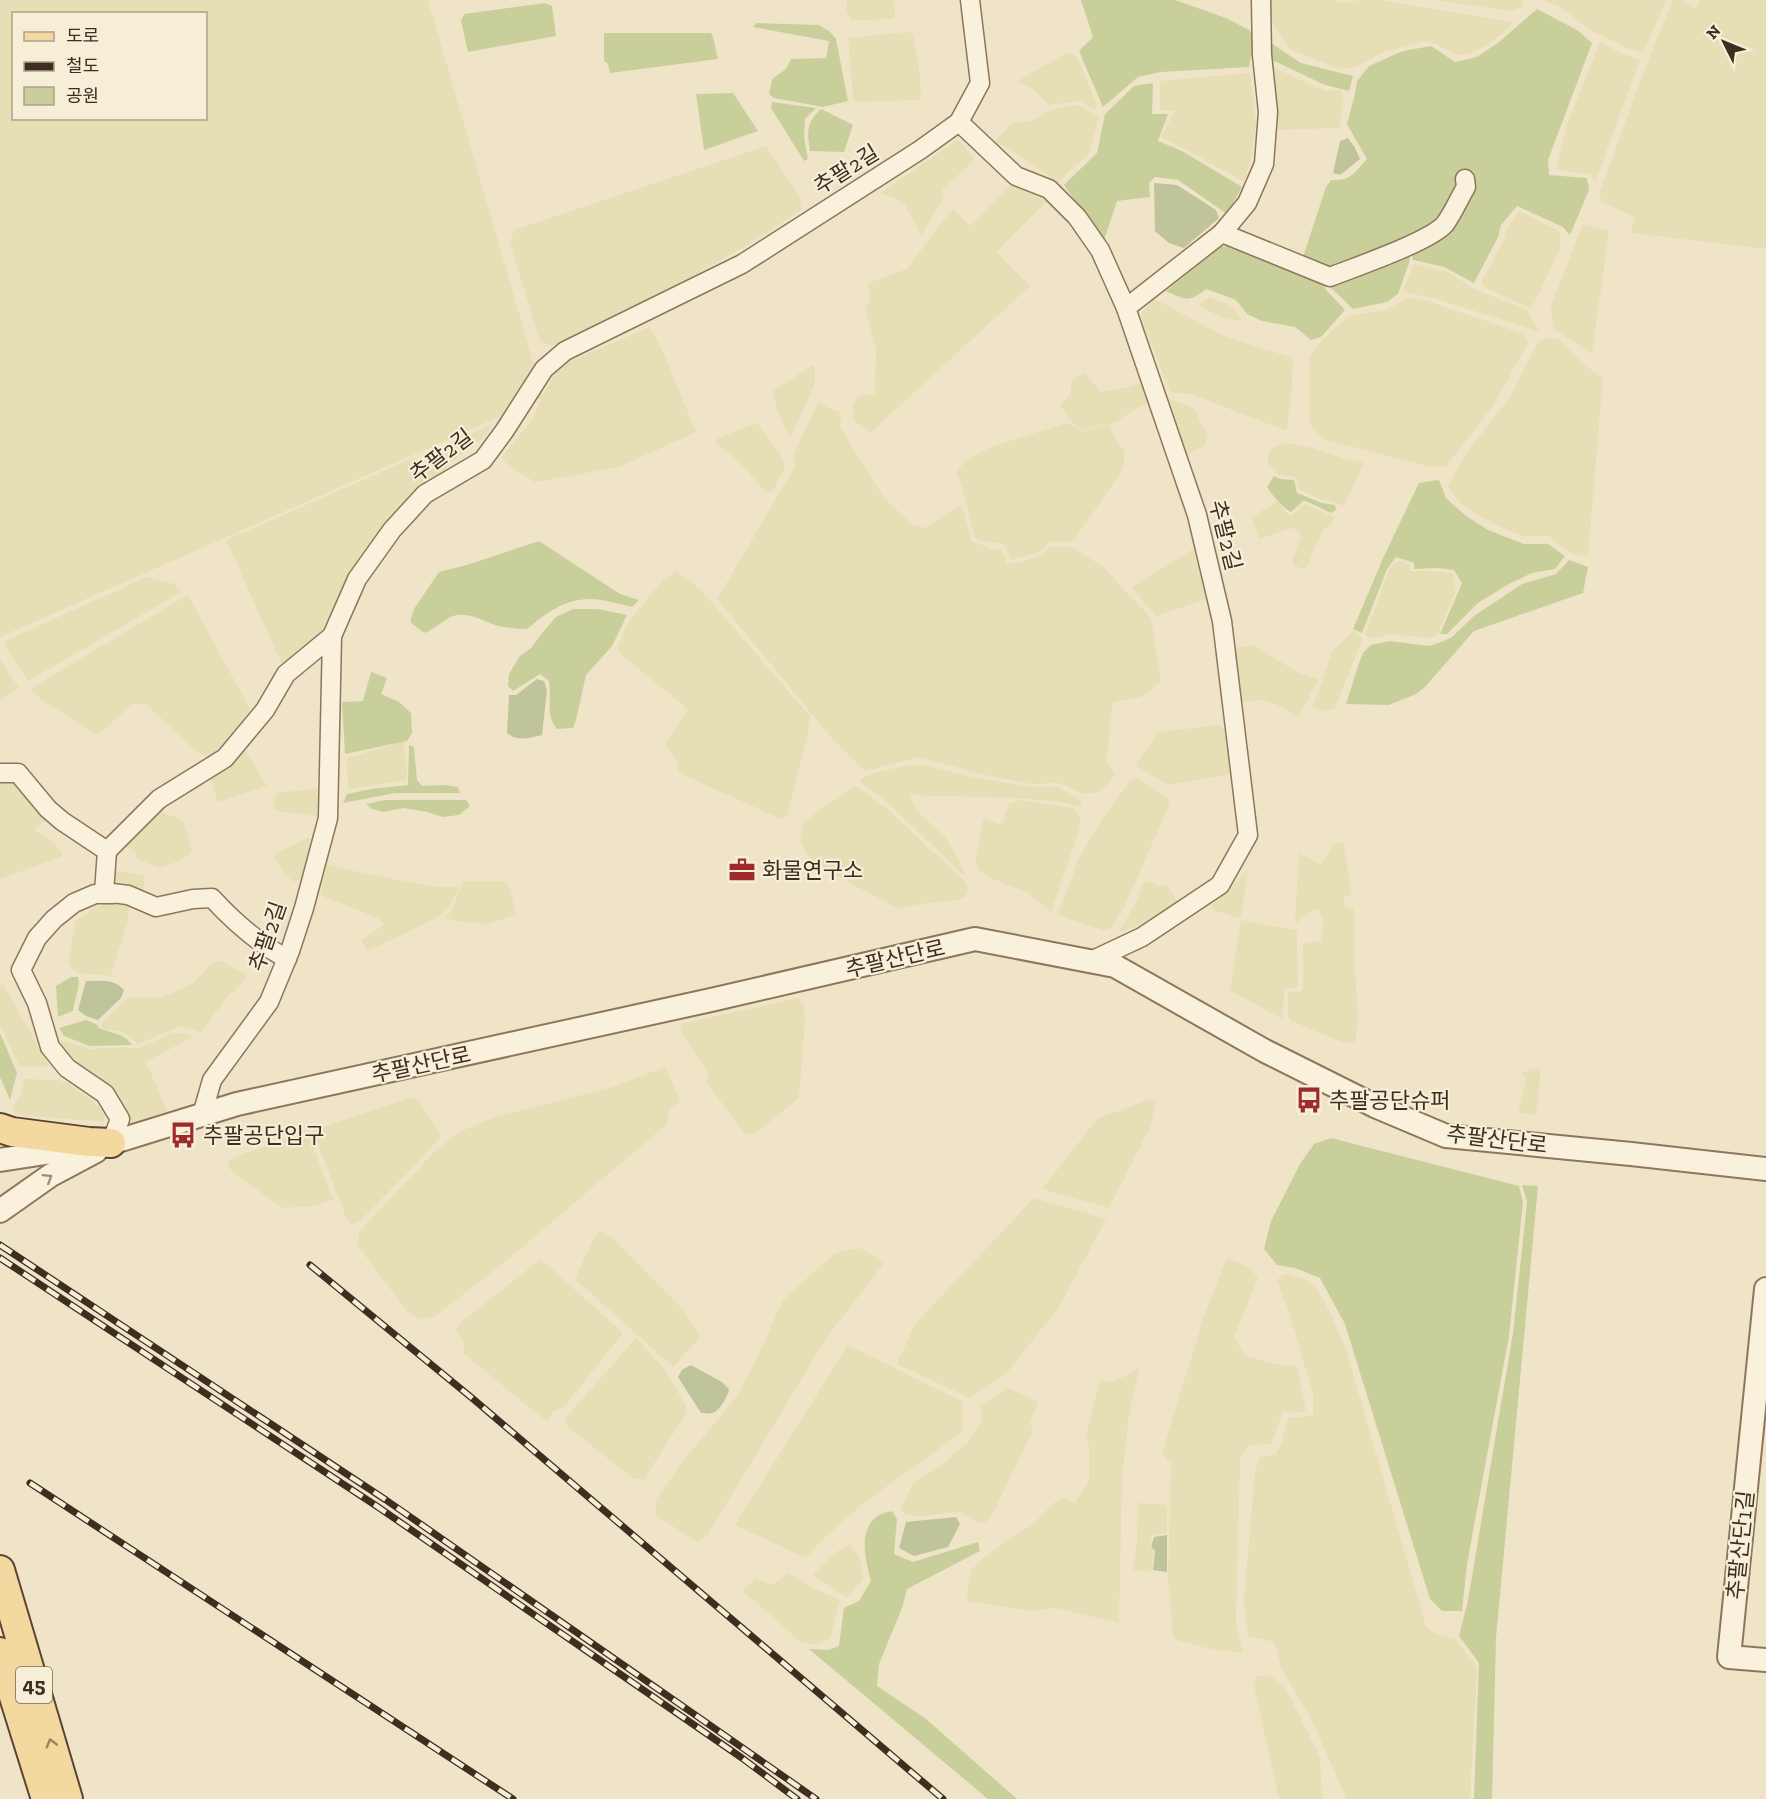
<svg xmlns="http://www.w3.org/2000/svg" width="1766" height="1799" viewBox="0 0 1766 1799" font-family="'Zilla Slab','Noto Sans KR',serif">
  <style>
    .farmland { fill: #e6deb5; fill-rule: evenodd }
    .green { fill: #c9cf9b }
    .cemetery { fill: #bfc49a }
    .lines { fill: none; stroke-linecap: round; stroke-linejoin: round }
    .minor-casing { stroke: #8d765c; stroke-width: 21 }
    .tertiary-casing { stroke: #8d765c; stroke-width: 26 }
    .primary-casing { stroke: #5b4430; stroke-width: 32 }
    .minor { stroke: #faf1dc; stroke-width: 18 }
    .tertiary { stroke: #faf1dc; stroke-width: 22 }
    .primary { stroke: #f3d9a0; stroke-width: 28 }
    .rail-casing { stroke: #3d2e20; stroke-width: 7 }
    .rail { stroke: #f7eed8; stroke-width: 4.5; stroke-dasharray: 14; stroke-linecap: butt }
    .oneway { stroke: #9c907e }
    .oneway2 { stroke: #988460 }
    .labels { text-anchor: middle; stroke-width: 4.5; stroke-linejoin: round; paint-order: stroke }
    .shield { fill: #f7eed8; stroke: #756857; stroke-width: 1.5 }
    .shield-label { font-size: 21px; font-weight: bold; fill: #3d2e20 }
    .street-label { font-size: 22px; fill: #3d2e20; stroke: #f7eed8 }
    .poi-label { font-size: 22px; fill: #3d2e20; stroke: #f7eed8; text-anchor: start }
  </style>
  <rect width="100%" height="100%" fill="#f0e4c8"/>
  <g class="farmland">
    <path d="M0,0H428L543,396L556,372L570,361L650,327L665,356L696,432L619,467L535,482L508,465L501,458L531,421L542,398L0,637ZM14,14H206V118H14Z"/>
    <polygon points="847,0 894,0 895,17 890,19 852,20 846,12"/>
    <polygon points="1269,0 1332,0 1345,3 1359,0 1378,0 1513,22 1501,35 1485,46 1468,54 1458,55 1431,42 1421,42 1381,53 1356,67 1339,69 1290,49 1268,15"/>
    <polygon points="1436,0 1523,0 1522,7 1509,11"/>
    <polygon points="1542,0 1666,0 1644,51 1639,52 1625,47 1594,32 1558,6"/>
    <polygon points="1673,0 1683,0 1696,9 1699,0 1766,0 1766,249 1631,233 1635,217 1601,202 1600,192 1647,63"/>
    <polygon points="907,32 913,34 919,67 921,100 855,102 853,98 848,38"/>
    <polygon points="1600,42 1620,53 1640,60 1595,182 1591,174 1556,170 1567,125"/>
    <polygon points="1065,54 1073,54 1078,60 1097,104 1095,109 1079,101 1049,105 1033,89 1017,81"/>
    <polygon points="1270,66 1326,91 1339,89 1344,98 1339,128 1274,130"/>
    <polygon points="1250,73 1256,123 1252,155 1244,182 1183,148 1161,137 1175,111 1160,110 1160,81"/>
    <polygon points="1078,105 1099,117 1089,153 1058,182 1006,147 993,143 1013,123 1032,121 1052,109"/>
    <polygon points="957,140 962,143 974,160 942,190 944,198 921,235 905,205 895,198 880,193"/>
    <polygon points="766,146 800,197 802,210 749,244 650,300 552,346 540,341 510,244 514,230"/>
    <polygon points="1012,183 1035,192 1046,202 997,252 1030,286 871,432 854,421 852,406 858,396 875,394 876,349 865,308 870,302 868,283 907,269 941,223 953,209 970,226"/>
    <polygon points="1519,211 1560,232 1560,249 1534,304 1530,308 1486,288 1481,283 1503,241 1506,231"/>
    <polygon points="1583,224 1609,231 1592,354 1554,329 1551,306"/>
    <polygon points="1414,264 1448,272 1474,289 1527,310 1540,332 1437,299 1402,292"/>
    <polygon points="1209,297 1230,305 1241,319 1237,321 1223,318 1198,306"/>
    <polygon points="1153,298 1226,337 1293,358 1292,384 1287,431 1191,394 1170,392 1140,316"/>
    <polygon points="1408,298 1424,300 1524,334 1528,343 1493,406 1446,466 1431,467 1323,439 1309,423 1310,356 1323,339 1348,316 1386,310"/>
    <polygon points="1549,337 1560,340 1583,364 1603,378 1588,557 1574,554 1563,549 1549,536 1522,536 1494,524 1462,505 1447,486 1469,450 1510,397 1538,342"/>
    <polygon points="813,365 815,369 815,383 791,436 787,433 777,409 773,391"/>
    <polygon points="1085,373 1100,392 1125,388 1144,382 1149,403 1135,409 1116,422 1082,430 1073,423 1060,405 1071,394 1071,384 1073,379"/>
    <polygon points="1169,399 1194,408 1207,436 1206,444 1187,455 1180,444"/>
    <polygon points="818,403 841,413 840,427 884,498 913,525 925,528 957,507 962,506 972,541 992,549 1001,549 1007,564 1025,561 1042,555 1049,547 1072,547 1102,566 1151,618 1161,681 1142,697 1113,702 1106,762 1115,774 1107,785 1099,792 1083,794 1059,783 1031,784 985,775 919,757 865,771 831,737 717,599 795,467 793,456"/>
    <polygon points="757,423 781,455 785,463 784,470 772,492 766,492 739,462 716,443 716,439"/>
    <polygon points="1067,423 1072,425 1081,432 1110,424 1113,435 1124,451 1124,468 1076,537 1071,542 1050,542 1036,553 1011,560 1004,544 981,541 975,538 961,483 956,472 967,459 994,446"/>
    <polygon points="494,424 479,442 453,461 424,455"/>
    <polygon points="1284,443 1313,448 1346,459 1364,462 1344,506 1328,500 1321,500 1299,489 1298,480 1294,477 1279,475 1268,463 1268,453 1272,448"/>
    <polygon points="413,458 448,466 383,528 353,568 319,636 283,666 226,540"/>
    <polygon points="1276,502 1279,503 1285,512 1291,516 1305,504 1334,517 1333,522 1323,530 1307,567 1301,569 1292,563 1301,536 1297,530 1292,528 1259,539 1252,517"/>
    <polygon points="1193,549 1206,599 1156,616 1132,588"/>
    <polygon points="1399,561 1410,565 1410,571 1438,571 1453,573 1456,591 1438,634 1432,638 1387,634 1383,637 1372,638 1365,635 1390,568"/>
    <polygon points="676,571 700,589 810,716 807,738 787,815 781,819 679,773 677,763 672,753 665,745 688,709 617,651 626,625 663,580"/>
    <polygon points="147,577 174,584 181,592 28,681 3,642"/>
    <polygon points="188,595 252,713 235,732 210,756 198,753 146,704 132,704 98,735 43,701 30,689"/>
    <polygon points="1353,631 1363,638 1334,709 1325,712 1313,707 1332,652"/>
    <polygon points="1253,645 1299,673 1318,679 1300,715 1297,717 1283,707 1262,700 1241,702 1233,654 1234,648"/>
    <polygon points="0,660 19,688 0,700"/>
    <polygon points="1219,725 1224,730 1230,774 1169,785 1135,766 1158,732"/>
    <polygon points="403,742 407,772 406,780 351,789 348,788 347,758"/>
    <polygon points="245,750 267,786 218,802 210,777"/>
    <polygon points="923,765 972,777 1032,787 1057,787 1079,799 1083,807 1055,801 1011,798 910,795 916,810 946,838 965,872 963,875 893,807 859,781 867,775 903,766"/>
    <polygon points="1138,779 1168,798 1170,803 1126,903 1110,929 1103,930 1058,915 1079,858 1107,812 1131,780"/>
    <polygon points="13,781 48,819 34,830 44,835 60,850 63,856 0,879 0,784 2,782"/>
    <polygon points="856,786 884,806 964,881 969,890 965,897 956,900 920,904 903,908 893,906 822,868 807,855 800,838 803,824 814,814"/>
    <polygon points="322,788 320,817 279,811 274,808 276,793"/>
    <polygon points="1019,800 1073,808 1078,814 1081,824 1051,912 1028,893 993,879 978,869 976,860 983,819 1002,825 1009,804"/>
    <polygon points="158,811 183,820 192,852 181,860 160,868 137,859 135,852 126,846"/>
    <polygon points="307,838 313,840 304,878 293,882 282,871 274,855"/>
    <polygon points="1343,841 1352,896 1344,896 1345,907 1353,908 1354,913 1355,973 1358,1013 1356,1040 1351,1043 1345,1043 1291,1021 1288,1015 1288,996 1290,991 1300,992 1303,988 1303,944 1321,941 1323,920 1319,909 1313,910 1295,924 1299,853 1321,865 1332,846"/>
    <polygon points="327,864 371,875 437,887 459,887 450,906 436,918 368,951 361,940 384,925 380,919 320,895"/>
    <polygon points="1248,869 1241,916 1236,918 1214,910 1212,905 1233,886"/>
    <polygon points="111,870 145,876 143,895 112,886"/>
    <polygon points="463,881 503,881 509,886 516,914 489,924 455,921 445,918 452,910"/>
    <polygon points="1149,881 1159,887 1167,885 1178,903 1137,926 1119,932 1138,899 1143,884"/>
    <polygon points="118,901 129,906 128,919 111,976 79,973 72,969 68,963 76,921 97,906"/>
    <polygon points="1241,920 1297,930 1298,986 1295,988 1285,988 1282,1019 1230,990"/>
    <polygon points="221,961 247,975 236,990 228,996 200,1033 188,1027 179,1027 138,1044 123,1032 104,1029 101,1024 123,1002 130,998 163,997 192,984 212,963"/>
    <polygon points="3,984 29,1030 49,1066 19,1066 0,1024 0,986"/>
    <polygon points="798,998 804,1005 805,1021 799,1098 755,1134 745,1134 707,1083 708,1073 681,1031 680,1024"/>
    <polygon points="173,1033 188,1034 192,1037 146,1062 167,1111 132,1122 119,1103 79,1070 62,1051 61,1040 90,1049 125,1047 137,1049"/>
    <polygon points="665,1067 681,1102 669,1109 666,1125 506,1261 434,1317 420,1319 407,1311 358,1246 359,1232 433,1153 459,1132 495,1117 613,1087"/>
    <polygon points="1532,1068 1541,1069 1536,1116 1518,1112 1526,1078 1522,1076 1522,1074"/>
    <polygon points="24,1079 58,1080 68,1083 105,1111 104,1122 16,1115 13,1106 20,1097"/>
    <polygon points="413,1097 420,1103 441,1136 408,1173 360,1221 353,1224 347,1220 315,1137 314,1130"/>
    <polygon points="1149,1100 1156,1100 1151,1125 1109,1208 1042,1189 1098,1118"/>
    <polygon points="307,1130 333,1200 314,1206 283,1208 233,1173 229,1167 228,1160"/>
    <polygon points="1034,1198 1106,1219 1059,1307 1006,1374 970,1398 897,1364 915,1324"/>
    <polygon points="600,1231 610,1235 685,1312 700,1337 673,1367 575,1279 595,1236"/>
    <polygon points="860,1248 884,1263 827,1337 706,1537 697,1542 657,1516 655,1501 683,1461 737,1396 756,1360 783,1300 835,1253"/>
    <polygon points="541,1259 623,1333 564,1407 553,1411 547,1422 463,1353 465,1343 456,1331 460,1323"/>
    <polygon points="1226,1259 1231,1259 1250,1268 1258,1278 1234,1337 1245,1356 1272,1363 1297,1367 1306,1410 1301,1412 1283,1411 1271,1444 1248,1445 1240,1459 1236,1623 1243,1653 1206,1648 1177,1640 1173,1635 1168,1578 1171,1464 1162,1453 1203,1319"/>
    <polygon points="1285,1273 1309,1281 1317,1290 1328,1308 1346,1350 1426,1626 1437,1635 1455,1639 1473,1661 1477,1671 1470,1799 1347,1799 1312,1721 1281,1667 1274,1642 1248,1636 1244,1600 1255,1471 1260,1458 1276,1454 1282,1441 1288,1418 1313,1416 1313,1394 1289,1312 1277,1280"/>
    <polygon points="636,1338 664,1369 686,1406 687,1412 644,1479 634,1479 567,1426 564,1420"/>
    <polygon points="848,1345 963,1402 962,1432 861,1505 819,1543 806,1558 735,1525"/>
    <polygon points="1139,1369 1129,1415 1122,1477 1119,1623 1055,1608 1033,1611 966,1601 971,1570 986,1556 1015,1535 1032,1525 1055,1502 1064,1499 1075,1503 1089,1481 1089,1446 1086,1435 1100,1381 1112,1382"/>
    <polygon points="1009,1388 1038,1402 1030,1423 1033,1431 990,1519 981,1524 959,1512 923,1516 905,1515 901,1506 914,1483 942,1465 970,1440 982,1420 980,1405"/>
    <polygon points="1138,1503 1167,1505 1167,1533 1152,1536 1150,1547 1154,1553 1151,1572 1133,1570 1137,1543"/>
    <polygon points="850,1544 860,1557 863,1579 847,1597 813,1575 833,1554"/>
    <polygon points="788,1573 811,1587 840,1600 830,1639 819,1644 802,1643 742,1590 756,1579 772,1585"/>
    <polygon points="1268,1675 1284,1685 1320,1757 1322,1799 1279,1799 1254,1686 1256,1677"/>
  </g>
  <g class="green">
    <polygon points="1081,0 1175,0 1226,18 1249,30 1255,37 1249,67 1161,72 1138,77 1103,107 1079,51 1093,37"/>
    <polygon points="545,3 552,6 556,36 468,52 461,21 464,14"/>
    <path d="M1537,9L1577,30L1592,43L1548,160L1549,175L1587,178L1589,190L1570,235L1563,227L1517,206L1501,225L1498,237L1474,283L1444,267L1413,260L1411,248L1331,268L1303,257L1326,187L1331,180C1351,181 1354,173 1367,159L1347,124L1355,94L1357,81L1369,66L1403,51L1431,46L1455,62L1477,57L1499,42Z"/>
    <polygon points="756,23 819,25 829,31 836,39 848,101 823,107 774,98 769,94 772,79 786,69 791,59 826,58 829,41 753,27"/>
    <polygon points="604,33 711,33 713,37 718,59 610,73 608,64 604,61"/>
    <polygon points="1271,43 1301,63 1353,76 1349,91 1325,85 1270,59"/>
    <polygon points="1153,83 1152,114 1168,114 1158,141 1182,151 1242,187 1227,214 1178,180 1155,177 1149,183 1150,197 1117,201 1104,240 1064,185 1097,153 1105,114 1134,86"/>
    <polygon points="733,93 758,131 704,150 696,94"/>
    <polygon points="772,102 816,108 805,119 804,138 808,159 804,161 771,108"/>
    <path d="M821,109L853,125L844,152L810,151C807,132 806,123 821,109Z"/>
    <path d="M1235,245L1323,284L1327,291L1345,310L1321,337L1311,340L1295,327L1262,321L1247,314L1236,300L1206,289C1188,303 1186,300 1166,291L1220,247Z"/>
    <polygon points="1410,252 1409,263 1398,294 1387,302 1353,309 1328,285"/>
    <path d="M1274,476L1280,479L1294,480L1297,493L1322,503L1335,505L1336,510L1331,513L1306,501H1303L1291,512C1283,508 1272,495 1267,487Z"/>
    <polygon points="1439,480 1446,498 1466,516 1488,530 1524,544 1548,544 1565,556 1555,569 1532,573 1507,585 1478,603 1447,634 1440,634 1462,583 1454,570 1437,568 1414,569 1414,563 1396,557 1387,569 1362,633 1353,629 1384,556 1419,483"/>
    <path d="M539,541L620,594L639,600L632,607C618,604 603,599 590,599C564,599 545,614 527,629C517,629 508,628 498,626C485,622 472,613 457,615C447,616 435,630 424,633L410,622L414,609L439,572L470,564Z"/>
    <polygon points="1569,560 1588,567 1583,593 1474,631 1425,687 1416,694 1389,705 1346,704 1359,663 1363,653 1371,645 1389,641 1430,646 1451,638 1474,616 1522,584 1556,574"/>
    <path d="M573,609H598L627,615L612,646L586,675L576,720L573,728L557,729C545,715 552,698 549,681L540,674L513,691L508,686L509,674L520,656L531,648L543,632L556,617Z"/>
    <polygon points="371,672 387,678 381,694 399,702 411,713 412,733 407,741 345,754 342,702 363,701"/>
    <polygon points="409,745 414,747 417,780 422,786 444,785 458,787 460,793 395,793 343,803 347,794 371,789 408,785"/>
    <polygon points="385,800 466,800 470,806 459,815 443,817 427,812 403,808 384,812 372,809 366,804"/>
    <path d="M71,977H78C81,987 74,1000 73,1011L58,1017L56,986Z"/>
    <polygon points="86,1020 96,1024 99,1028 120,1035 127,1039 132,1045 90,1046 64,1036 59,1028"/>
    <polygon points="0,1033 17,1073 10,1100 0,1077"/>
    <polygon points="1331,1138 1519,1186 1523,1202 1509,1336 1467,1564 1462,1611 1442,1611 1430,1599 1345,1324 1320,1278 1295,1268 1277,1265 1264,1249 1271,1221 1300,1164 1314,1144"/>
    <polygon points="1522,1185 1538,1186 1496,1638 1492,1799 1474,1799 1479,1663 1459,1636 1468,1600 1513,1333 1527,1202"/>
    <path d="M892,1511L897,1519L894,1554L913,1562L978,1542L980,1551L907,1589L902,1608L879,1664L877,1686L926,1719L1017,1799H988L809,1649L829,1650L839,1646L844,1608L859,1601L871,1581C866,1561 858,1533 875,1518C879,1514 887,1512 892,1511Z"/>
  </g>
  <g class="cemetery">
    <polygon points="1348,138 1355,148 1360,159 1340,175 1333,173 1340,141"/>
    <polygon points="1154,183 1177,185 1216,210 1219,218 1184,248 1169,243 1155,231"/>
    <path d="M537,679L544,681L547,690L542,735C530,738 517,742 507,733L509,695H516Z"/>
    <path d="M86,981C99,981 114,978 124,990L121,998L98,1020L86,1016L78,1010Z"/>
    <path d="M691,1365L722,1382L729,1389C728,1396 720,1411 712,1413C708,1414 705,1413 701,1413L678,1377L682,1370Z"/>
    <polygon points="956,1517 960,1524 948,1547 914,1556 899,1548 906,1522"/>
    <polygon points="1167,1535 1167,1572 1153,1570 1155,1551 1151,1547 1154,1537"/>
  </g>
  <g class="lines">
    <g class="minor-casing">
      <g id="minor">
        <polyline points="959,122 1016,176 1049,189 1077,217 1100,250 1126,308"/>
        <path d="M1222,233L1330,277C1355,267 1429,242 1445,224C1453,213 1459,199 1466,187L1465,179"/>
        <path d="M0,773H18L48,809L62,821L107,851L104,892L128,895L156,907L193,899L212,898C234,922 258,943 287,959"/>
        <polyline points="107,851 159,799 225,758 265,710 286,674 332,636"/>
        <polyline points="1091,961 1142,937 1220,885 1248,835 1222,621 1197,515 1126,308 1222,233 1247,203 1264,164 1268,112 1262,55 1261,0"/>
        <polyline points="202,1115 212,1080 269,1002 290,951 304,908 328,818 332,636 357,579 392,530 425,494 483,460 505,430 544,369 565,351 742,264 920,150 959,122 980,83 970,0"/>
        <polyline points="111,1143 120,1119 105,1094 67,1068 50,1047 37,1003 21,970 37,938 54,919 74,903 95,894 113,894"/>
      </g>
    </g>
    <g class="tertiary-casing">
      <g id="tertiary">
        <polyline points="0,1160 111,1143 237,1104 711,1000 975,939 1115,966 1265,1051 1375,1106 1446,1136 1631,1154 1766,1169"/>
        <polyline points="0,1211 51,1175 96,1151"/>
        <polyline points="1766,1289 1729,1657 1766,1660"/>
      </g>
    </g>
    <g class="primary-casing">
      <g id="primary">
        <polyline points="0,1128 12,1132 89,1142 111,1143"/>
        <polyline points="0,1570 68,1799"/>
        <polyline points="0,1652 46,1799"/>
      </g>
    </g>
    <use href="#minor" class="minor"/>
    <use href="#tertiary" class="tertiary"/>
    <use href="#primary" class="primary"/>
    <g class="rail-casing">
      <g id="rail">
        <polyline points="0,1245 386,1500 816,1799"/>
        <polyline points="0,1258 378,1507 742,1758 797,1799"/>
        <polyline points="310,1265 472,1398 943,1799"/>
        <polyline points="30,1483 513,1799"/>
      </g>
    </g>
    <use href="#rail" class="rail"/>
  </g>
  <defs><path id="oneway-chevron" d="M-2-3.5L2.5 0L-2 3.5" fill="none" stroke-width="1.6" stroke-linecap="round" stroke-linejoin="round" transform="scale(1.5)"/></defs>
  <use class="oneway" href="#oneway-chevron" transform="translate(48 1178) rotate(-32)"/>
  <use class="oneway2" href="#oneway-chevron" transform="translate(51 1743) rotate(-106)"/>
  <defs>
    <g id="office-bare" transform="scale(2.07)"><path d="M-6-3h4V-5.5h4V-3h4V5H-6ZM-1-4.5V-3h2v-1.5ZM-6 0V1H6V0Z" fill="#9e2a2b" stroke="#f7eed8" stroke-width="2.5" paint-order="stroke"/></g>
    <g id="bus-bare" transform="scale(2.07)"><path d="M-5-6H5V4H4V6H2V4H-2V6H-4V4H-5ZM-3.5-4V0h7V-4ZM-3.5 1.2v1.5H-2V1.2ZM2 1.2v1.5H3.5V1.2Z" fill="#9e2a2b" stroke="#f7eed8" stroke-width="2.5" paint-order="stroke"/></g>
  </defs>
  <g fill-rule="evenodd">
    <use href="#office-bare" x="742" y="870"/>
    <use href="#bus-bare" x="1309" y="1100"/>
    <use href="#bus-bare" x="183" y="1135"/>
  </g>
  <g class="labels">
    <rect class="shield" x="16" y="1667" width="36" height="36" rx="4.5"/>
    <g class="shield-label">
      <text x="34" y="1692">45</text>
    </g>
    <g class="street-label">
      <text transform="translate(846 169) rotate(-32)" y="8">추팔2길</text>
      <text transform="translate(441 455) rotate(-37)" y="8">추팔2길</text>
      <text transform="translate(1226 535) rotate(76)" y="8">추팔2길</text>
      <text transform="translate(267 936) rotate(-71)" y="8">추팔2길</text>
      <text transform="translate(895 958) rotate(-13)" y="8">추팔산단로</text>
      <text transform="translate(421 1064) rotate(-12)" y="8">추팔산단로</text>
      <text transform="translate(1497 1139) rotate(7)" y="8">추팔산단로</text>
      <text transform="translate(1740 1545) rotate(-84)" y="8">추팔산단1길</text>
    </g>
    <g class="poi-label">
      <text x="762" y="878">화물연구소</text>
      <text x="1329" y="1108">추팔공단슈퍼</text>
      <text x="203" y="1143">추팔공단입구</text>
    </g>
  </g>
  <rect x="12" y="12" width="195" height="108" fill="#f7eed8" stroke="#ada18e" stroke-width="1.5"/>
  <rect x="24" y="32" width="30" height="9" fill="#f3d9a0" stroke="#ada18e" stroke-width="1.5"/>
  <text x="66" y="42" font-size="18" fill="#3d2e20">도로</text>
  <rect x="24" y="62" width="30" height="9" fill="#3d2e20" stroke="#ada18e" stroke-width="1.5"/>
  <text x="66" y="72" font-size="18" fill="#3d2e20">철도</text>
  <rect x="24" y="87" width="30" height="18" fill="#c9cf9b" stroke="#ada18e" stroke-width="1.5"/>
  <text x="66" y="102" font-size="18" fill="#3d2e20">공원</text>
  <g transform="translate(1724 42) rotate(313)" stroke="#f7eed8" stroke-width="4.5" paint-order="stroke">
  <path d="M0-4.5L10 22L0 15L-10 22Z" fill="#3d2e20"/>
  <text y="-9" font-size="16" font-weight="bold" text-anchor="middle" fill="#3d2e20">N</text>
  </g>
</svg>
